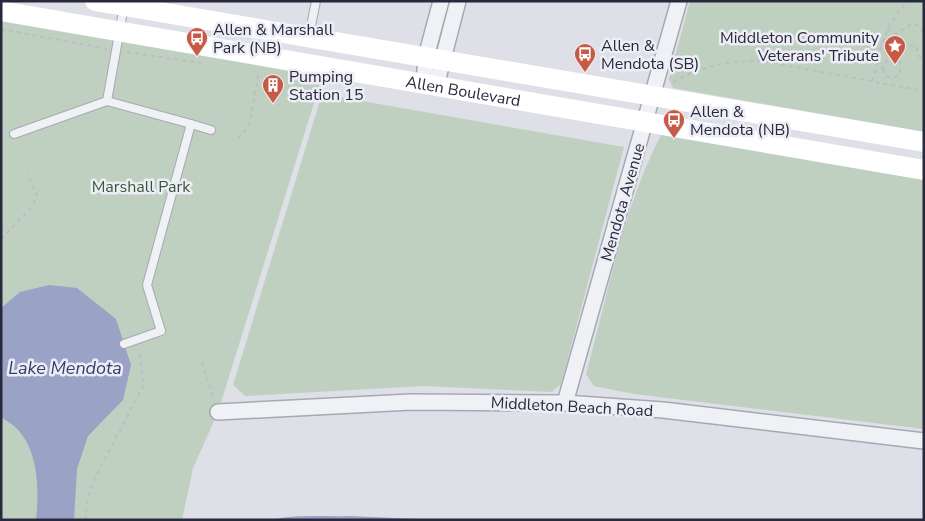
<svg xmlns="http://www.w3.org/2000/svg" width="925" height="521" viewBox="0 0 925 521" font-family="'Nunito Sans',sans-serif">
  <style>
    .green { fill: #bfd0c0 }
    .water { fill: #9aa2c6 }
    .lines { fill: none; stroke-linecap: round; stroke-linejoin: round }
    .service-casing { stroke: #a7a8b4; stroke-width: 10 }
    .minor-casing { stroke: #a7a8b4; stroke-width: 18 }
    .path { stroke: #bcbdc5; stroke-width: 2; stroke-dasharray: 4 4; stroke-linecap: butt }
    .service { stroke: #f0f1f5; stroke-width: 8 }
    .minor { stroke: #f0f1f5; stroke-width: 15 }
    .secondary { stroke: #fff; stroke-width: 20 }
    .labels { text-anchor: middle; stroke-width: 5; stroke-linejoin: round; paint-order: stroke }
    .poi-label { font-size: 16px; fill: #28293d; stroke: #edeef5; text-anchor: start }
    .street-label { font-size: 16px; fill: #28293d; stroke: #edeef5 }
    .park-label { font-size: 16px; fill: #365839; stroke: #edeef5 }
    .water-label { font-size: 18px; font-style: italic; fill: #343d6f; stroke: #edeef5 }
  </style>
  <rect width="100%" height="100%" fill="#dedfe7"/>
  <g class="green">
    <polygon points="690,1 924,1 924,132 673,88 669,79"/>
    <polygon points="1,18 323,74 218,412 193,468 182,520 1,520"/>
    <polygon points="322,94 624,147 561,384 552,392 424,386 245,396 233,385"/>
    <path d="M661,135L924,180V429L634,394L594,386L586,374C608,294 623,208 661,135Z"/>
  </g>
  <g class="water">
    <path d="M49,285L77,288L116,319L131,365L123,400L88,436L77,469L74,520H36C39,491 39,451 17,429C13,424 6,421 1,417V308L20,292Z"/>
    <path d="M349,516L441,520H273C292,514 327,517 349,516Z"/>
  </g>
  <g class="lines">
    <g class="service-casing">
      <g id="service">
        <polyline points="309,36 316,1"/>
        <polyline points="107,101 124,6"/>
        <polyline points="191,124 211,130"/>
        <polyline points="14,134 107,101 191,124 147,285 161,331 124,344"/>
      </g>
    </g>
    <g class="minor-casing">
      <g id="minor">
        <polyline points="424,83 426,57 441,1"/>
        <polyline points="436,86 458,1"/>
        <polyline points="565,403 679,1"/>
        <polyline points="218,412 411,402 565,403 663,410 924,441"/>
      </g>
    </g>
    <g class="path">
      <polyline points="1,29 107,49"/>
      <path d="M887,29L896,34C906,29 917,13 924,37"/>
      <polyline points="127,52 201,63"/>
      <polyline points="882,69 887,77 896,77 900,72 900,54"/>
      <polyline points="874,73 882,69 888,58 900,54 907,45 916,46 919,56 924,60"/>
      <path d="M872,81C881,46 883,31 907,1"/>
      <path d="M673,82C702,66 729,60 763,61L924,91"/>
      <polyline points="238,138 249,127 259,71"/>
      <polyline points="1,239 32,207 37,195 27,173"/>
      <polyline points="202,362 214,400"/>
      <polyline points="85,520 88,498 94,480 144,384 139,350"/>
    </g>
    <use href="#service" class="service"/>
    <use href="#minor" class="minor"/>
    <g class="secondary">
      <polyline points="95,1 924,142"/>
      <path id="s1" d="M1,11L924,170"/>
    </g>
  </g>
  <defs>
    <g id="bus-pin" transform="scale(1.125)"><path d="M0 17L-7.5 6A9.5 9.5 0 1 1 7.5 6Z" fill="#c85947" stroke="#edeef5"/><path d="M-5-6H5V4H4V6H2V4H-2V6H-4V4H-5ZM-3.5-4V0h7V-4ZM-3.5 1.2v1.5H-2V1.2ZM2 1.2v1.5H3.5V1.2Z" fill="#fff"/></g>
    <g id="sight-pin" transform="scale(1.125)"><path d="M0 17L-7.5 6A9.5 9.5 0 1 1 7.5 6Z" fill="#c85947" stroke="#edeef5"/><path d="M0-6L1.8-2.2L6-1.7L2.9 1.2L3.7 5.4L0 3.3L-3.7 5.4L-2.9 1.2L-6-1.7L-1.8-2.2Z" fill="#fff"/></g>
    <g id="building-pin" transform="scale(1.125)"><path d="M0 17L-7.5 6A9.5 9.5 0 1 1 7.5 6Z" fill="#c85947" stroke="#edeef5"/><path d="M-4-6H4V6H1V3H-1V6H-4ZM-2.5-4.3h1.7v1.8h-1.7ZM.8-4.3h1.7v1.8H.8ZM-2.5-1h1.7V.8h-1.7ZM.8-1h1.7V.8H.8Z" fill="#fff"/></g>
  </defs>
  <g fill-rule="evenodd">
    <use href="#bus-pin" x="197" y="38"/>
    <use href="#sight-pin" x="895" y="46"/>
    <use href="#bus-pin" x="585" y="54"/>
    <use href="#building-pin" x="273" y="85"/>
    <use href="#bus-pin" x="674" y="120"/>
  </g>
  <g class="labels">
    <g class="poi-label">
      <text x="213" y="35">Allen &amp; Marshall<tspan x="213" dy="18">Park (NB)</tspan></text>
      <text x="879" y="43" text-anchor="end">Middleton Community<tspan x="879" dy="18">Veterans' Tribute</tspan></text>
      <text x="601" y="51">Allen &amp;<tspan x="601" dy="18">Mendota (SB)</tspan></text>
      <text x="289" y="82">Pumping<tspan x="289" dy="18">Station 15</tspan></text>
      <text x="690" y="117">Allen &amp;<tspan x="690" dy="18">Mendota (NB)</tspan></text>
    </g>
    <g class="street-label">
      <text dy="6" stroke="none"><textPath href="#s1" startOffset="469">Allen Boulevard</textPath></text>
      <text transform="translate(622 202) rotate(-74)" y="6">Mendota Avenue</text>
      <text transform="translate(572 406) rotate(3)" y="6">Middleton Beach Road</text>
    </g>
    <g class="park-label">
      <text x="141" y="192">Marshall Park</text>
    </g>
    <g class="water-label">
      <text x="65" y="374">Lake Mendota</text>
    </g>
  </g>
  <rect width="925" height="521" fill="none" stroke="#28293d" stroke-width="5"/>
</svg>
